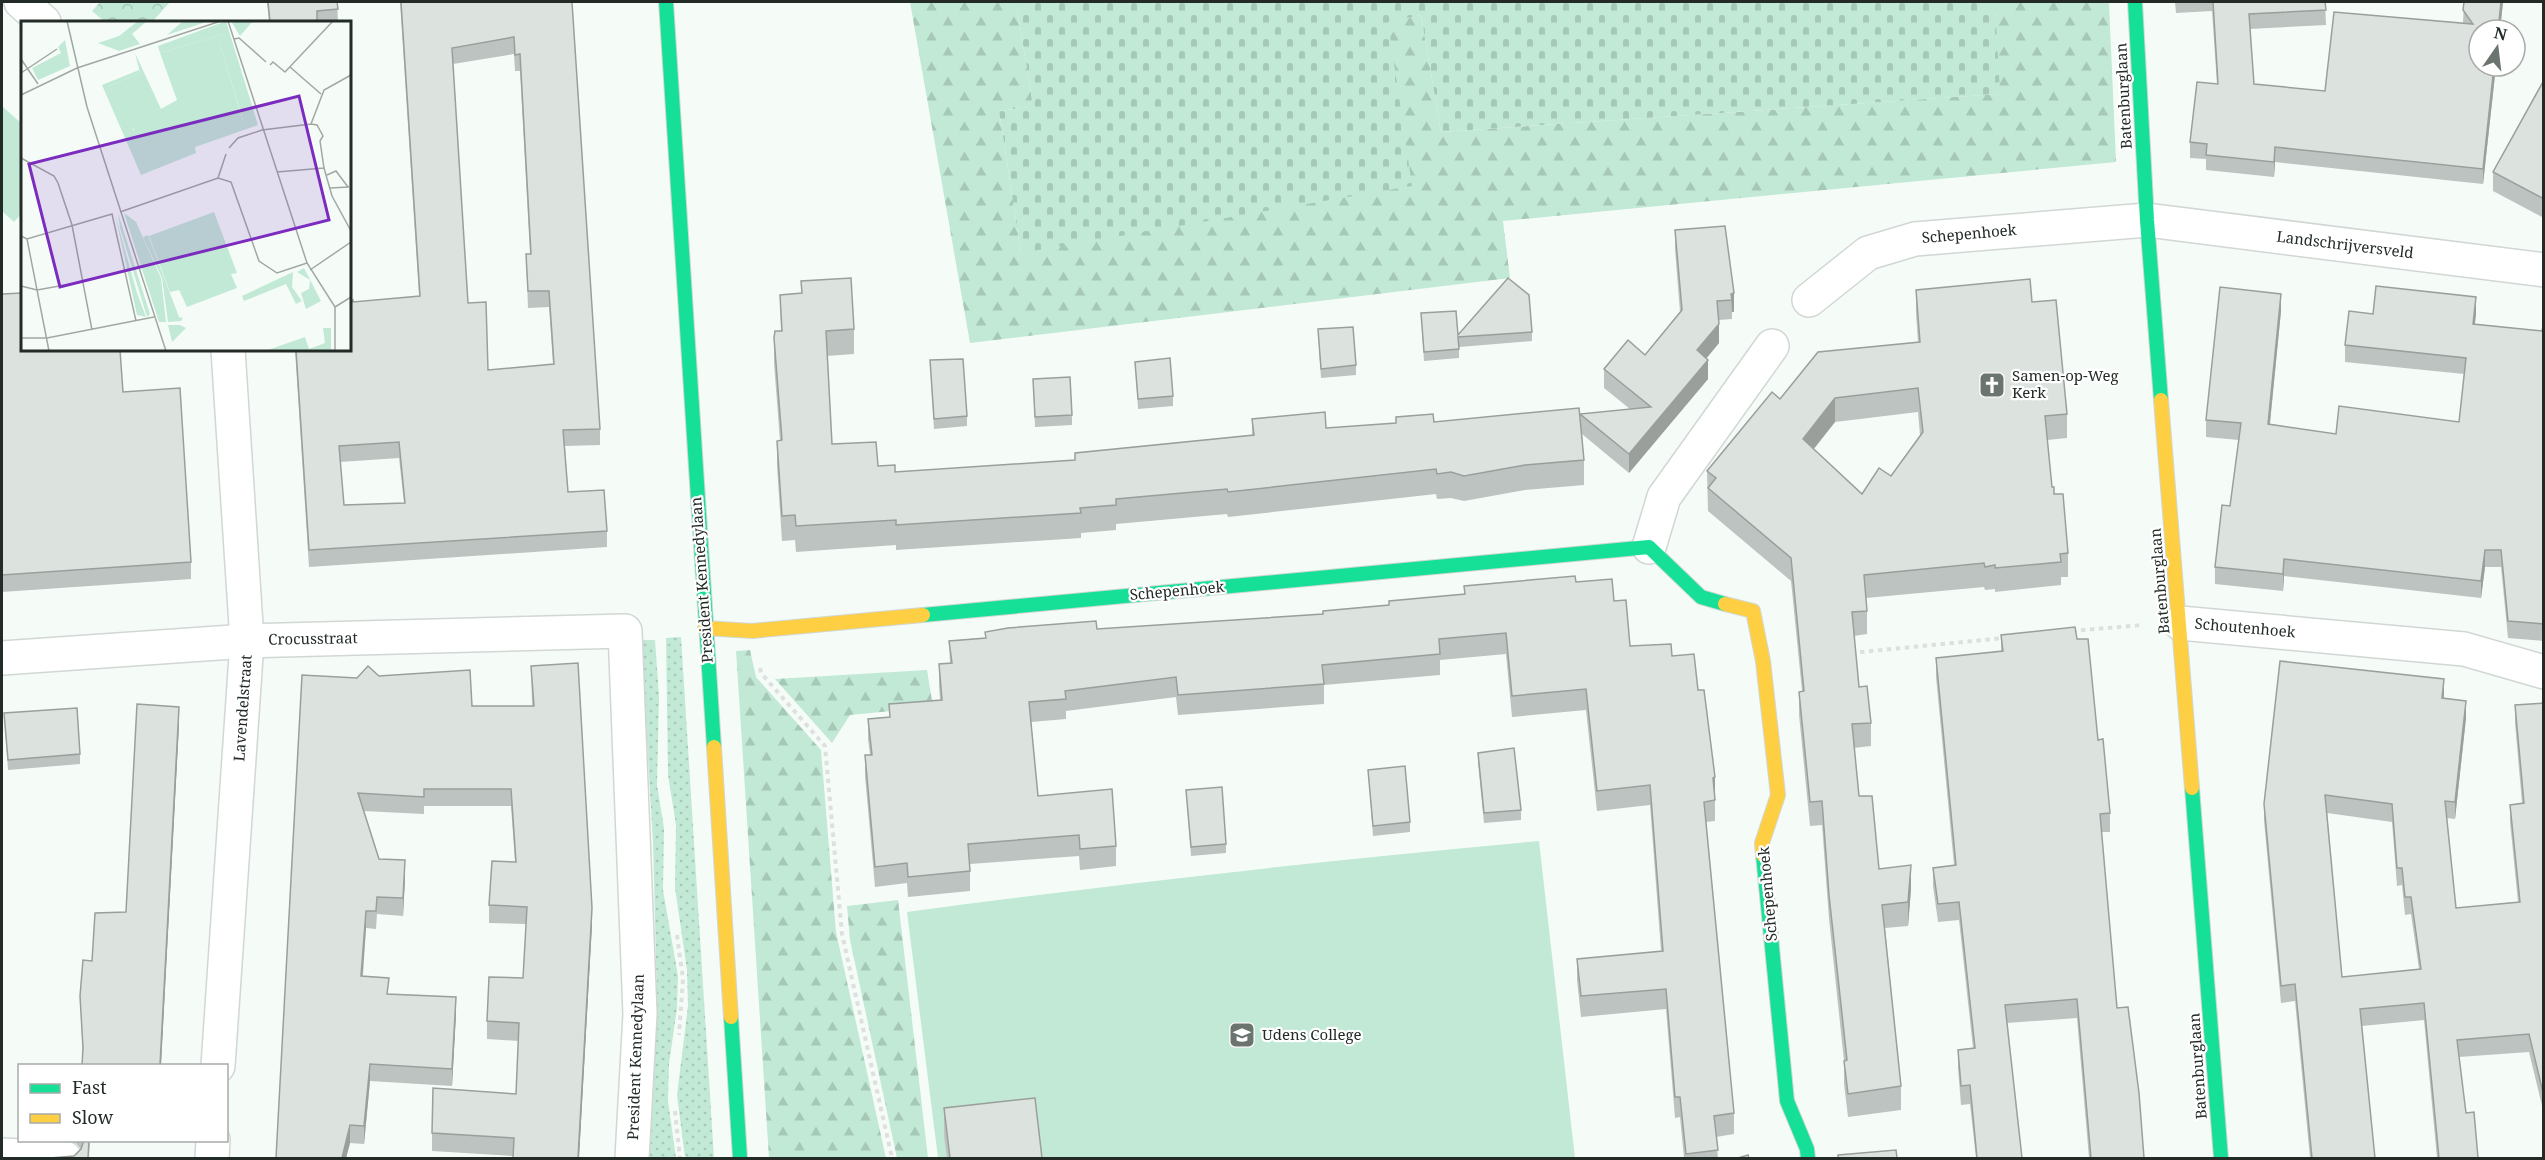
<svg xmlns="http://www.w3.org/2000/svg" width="2545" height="1160" viewBox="0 0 2545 1160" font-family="'Noto Serif',serif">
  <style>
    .grass { fill: url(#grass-dots) }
    .forest { fill: url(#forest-firs) }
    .cemetery { fill: url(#cemetery-stones) }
    .park { fill: url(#park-crowns) }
    .garden { fill: #c2e9d5 }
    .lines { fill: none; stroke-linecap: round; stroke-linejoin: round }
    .street-casing { stroke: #d1d7d4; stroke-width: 36 }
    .fast-casing { stroke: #d1d7d4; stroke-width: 16 }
    .slow-casing { stroke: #d1d7d4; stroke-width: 16 }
    .path { stroke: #dde0de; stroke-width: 4; stroke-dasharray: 4.5 4.5; stroke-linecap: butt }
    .street { stroke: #fefffe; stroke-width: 33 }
    .fast { stroke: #16e098; stroke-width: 14 }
    .slow { stroke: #ffcf43; stroke-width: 14 }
    .wall { fill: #bdc3c0; fill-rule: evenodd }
    .shaded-wall { fill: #9a9f9c }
    .building { fill: #dce3df; stroke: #9a9f9c; stroke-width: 1.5; fill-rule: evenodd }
    .labels { text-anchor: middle; stroke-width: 4.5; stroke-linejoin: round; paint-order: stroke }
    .street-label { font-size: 15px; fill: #232b27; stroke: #fff }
    .poi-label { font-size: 15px; fill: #232b27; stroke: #fff; text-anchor: start }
    .inset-road { fill: none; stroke: #a1a8a4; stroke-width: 1.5 }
    .view { fill: #7b2cbf; fill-opacity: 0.15; stroke: #7b2cbf; stroke-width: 3 }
    .inset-edge { fill: none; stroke: #232b27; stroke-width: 3 }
  </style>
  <defs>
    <pattern id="grass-dots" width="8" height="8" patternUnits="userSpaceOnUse" patternTransform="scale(1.5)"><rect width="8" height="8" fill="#c2e9d5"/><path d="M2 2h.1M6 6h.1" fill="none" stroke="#a6c8b7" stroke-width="1.8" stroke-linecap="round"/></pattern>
    <pattern id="forest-firs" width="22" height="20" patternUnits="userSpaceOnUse" patternTransform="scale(1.5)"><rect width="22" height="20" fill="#c2e9d5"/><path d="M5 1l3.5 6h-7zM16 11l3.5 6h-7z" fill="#a6c8b7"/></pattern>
    <pattern id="cemetery-stones" width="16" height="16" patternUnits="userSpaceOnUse" patternTransform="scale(1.5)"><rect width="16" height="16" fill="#c2e9d5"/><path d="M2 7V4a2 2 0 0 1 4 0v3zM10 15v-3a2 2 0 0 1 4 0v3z" fill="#a6c8b7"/></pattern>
    <pattern id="park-crowns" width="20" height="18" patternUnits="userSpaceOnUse" patternTransform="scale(1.5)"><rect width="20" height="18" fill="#c2e9d5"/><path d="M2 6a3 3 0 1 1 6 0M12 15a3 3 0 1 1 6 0" fill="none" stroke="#a6c8b7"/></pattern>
  </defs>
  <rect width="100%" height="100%" fill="#f5fcf8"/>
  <g class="grass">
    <polygon points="681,637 714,1158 685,1158 677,1095 688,1006 687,970 675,888 676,825 668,775 666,638"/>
    <polygon points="641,640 655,640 659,696 657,785 664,828 663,890 678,976 677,1008 669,1064 668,1101 676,1158 648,1158 657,999 653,842"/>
  </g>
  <g class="forest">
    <polygon points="910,2 1016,2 1032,99 1030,107 999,111 1021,253 1388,21 1421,15 1441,132 1999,94 1995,2 2109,2 2116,162 1503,221 1510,278 970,343"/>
    <polygon points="750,650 756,677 821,750 836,932 886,1158 769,1158 736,651"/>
    <polygon points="927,670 933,707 850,715 832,743 775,679"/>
    <polygon points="898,900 928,1158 897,1158 850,940 847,906"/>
  </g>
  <polygon class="cemetery" points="1016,2 1995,2 2000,94 1441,132 1421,15 1388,22 1412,186 1021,253 999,111 1029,107 1032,99"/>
  <polygon class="park" points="100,2 170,2 152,22 105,22 92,11"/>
  <g class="garden">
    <polygon points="2,106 22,124 22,213 14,222 2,211"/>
    <path d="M1539,841L1575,1158H938L907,912C1117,884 1328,860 1539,841Z"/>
  </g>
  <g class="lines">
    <g class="street-casing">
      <g id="street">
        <polyline points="21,2 44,22"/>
        <polyline points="1809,300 1868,253 1915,239 2147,220 2544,270"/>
        <polyline points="1649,547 1664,497 1772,346"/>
        <polyline points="2180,623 2464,649 2544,672"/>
        <polyline points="2,658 247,641 625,631 640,1014 632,1158"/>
        <polyline points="218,1066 247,641 228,350"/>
        <polyline points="2,1155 65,1158"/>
        <polyline points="212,1158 213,1140"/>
      </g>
    </g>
    <g class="fast-casing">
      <g id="fast">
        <polyline points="666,2 714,747"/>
        <polyline points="2135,2 2147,220 2161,400"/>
        <polyline points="923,615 1649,547 1701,597 1725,604"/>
        <polyline points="2192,788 2221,1158"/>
        <polyline points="1763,855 1787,1101 1807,1149 1808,1158"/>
        <polyline points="731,1017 740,1158"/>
      </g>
    </g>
    <g class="slow-casing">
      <g id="slow">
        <polyline points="2161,400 2192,788"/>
        <polyline points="1725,604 1753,611 1763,661 1778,795 1762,843 1763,855"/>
        <polyline points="705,628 752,631 923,615"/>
        <polyline points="714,747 731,1017"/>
      </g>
    </g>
    <g class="path">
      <polyline points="2072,631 2142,625"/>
      <polyline points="1851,653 2004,638"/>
      <polyline points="760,668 761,673 825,746 842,934 892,1158"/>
      <polyline points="677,935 683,979 679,1035"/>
      <polyline points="675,1111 680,1158"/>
    </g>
    <use href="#street" class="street"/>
    <use href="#fast" class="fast"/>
    <use href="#slow" class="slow"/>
  </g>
  <g class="wall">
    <polygon points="267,2 337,2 338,22 269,22"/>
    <path d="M400,2H572L600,429V445L565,446L568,492L607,531V547L309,567L295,350H350L353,302L419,296ZM514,54L515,71H520L530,254H526L528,308L549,307L553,364L488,370L468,303L453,64ZM399,458L404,503L344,505L340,462Z"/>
    <polygon points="2175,2 2325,2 2326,25 2250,29 2254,84 2325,91 2463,23 2464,2 2503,2 2500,30 2479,30 2479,66 2496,66 2483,184 2275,162 2274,177 2206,170 2206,159 2190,158 2190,142 2217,84 2212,11 2176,13"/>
    <polygon points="2544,80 2544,218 2493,191 2493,172"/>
    <polygon points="1725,226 1734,312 1732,312 1732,319 1719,320 1719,343 1707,358 1708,379 1629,473 1582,434 1584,460 1584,485 1525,490 1464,501 1451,498 1437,499 1436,494 1228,517 1227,514 1116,524 1116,530 1081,533 1081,538 896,550 896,545 796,552 795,540 782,541 777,466 777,441 780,441 774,363 774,338 781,331 780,295 801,293 801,281 854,329 854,354 827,356 832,444 878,466 895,472 1075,460 1252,435 1252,419 1326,428 1434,422 1580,420 1580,414 1630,409 1604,388 1604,369 1645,355 1680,312 1675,249 1675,230"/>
    <path d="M1916,290L2032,302L2067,414V438L2047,440L2052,487L2068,553V577H2061V585L1995,592V589L1985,590L1984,587L1866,598L1867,611V634L1854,636L1859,687L1871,723V746L1854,748L1859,796L1879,869L1911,889L1908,926L1885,928L1901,1086V1110L1848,1117L1844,1084V1061L1829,919L1822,825L1810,826L1799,715V692L1802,691L1791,581L1708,511L1707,471L1780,399L1918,342L1916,313ZM1918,412L1920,435L1891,476L1862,494L1814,449L1835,422Z"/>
    <polygon points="2,294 123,392 191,562 191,579 2,592"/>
    <polygon points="2281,311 2270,424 2336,434 2459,422 2464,374 2345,362 2345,345 2373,314 2476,313 2475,324 2542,331 2544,322 2544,641 2508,638 2501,567 2485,567 2481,598 2284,576 2283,591 2215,584 2215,567 2230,506 2239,440 2206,437 2206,420"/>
    <polygon points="1421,313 1458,335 1532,332 1532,341 1459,347 1459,358 1424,361"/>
    <polygon points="1318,329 1356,365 1356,375 1321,378"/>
    <polygon points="930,360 967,416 967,426 934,429"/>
    <polygon points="1135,362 1173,396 1173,406 1138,409"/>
    <polygon points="1033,379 1072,415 1072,425 1035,427"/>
    <polygon points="1576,582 1614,601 1630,646 1672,656 1698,690 1715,797 1715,821 1706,822 1734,1113 1734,1134 1716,1137 1718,1158 1684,1158 1680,1117 1675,1118 1666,1009 1581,1017 1577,980 1577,959 1661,951 1650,805 1597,811 1586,710 1512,717 1506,654 1440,660 1440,675 1324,685 1324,704 1178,715 1176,697 1066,711 1066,719 1031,722 1038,796 1116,846 1116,866 1080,870 1079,856 970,864 970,891 908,897 907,883 875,887 865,776 865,755 870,755 868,739 868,719 889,717 889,704 940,700 939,685 939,664 950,664 949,641 985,638 985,632 1097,629 1323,614 1464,594 1464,586"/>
    <polygon points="2001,635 2077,639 2098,740 2110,813 2110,832 2101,832 2117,1008 2144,1158 2089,1158 2077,1018 2007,1023 2022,1158 1976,1158 1970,1104 1961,1105 1958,1068 1958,1050 1973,1048 1959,920 1938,922 1933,886 1933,868 1954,865 1936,677 1936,658 2001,651"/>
    <polygon points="531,666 592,925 579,1158 513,1158 513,1156 432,1151 432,1133 516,1094 519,1041 487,1039 487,1021 523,978 526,924 489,923 489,905 515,862 511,806 424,806 424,814 363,811 379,859 405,878 403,916 377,914 376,929 366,928 363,976 389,994 456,1014 452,1086 370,1081 364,1144 350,1143 346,1158 357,678 379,676 472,706 532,706"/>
    <path d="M2444,698L2466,718L2455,819L2447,818L2456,908L2518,902L2510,822V805L2522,803L2515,723V705L2544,703V1114L2529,1052L2459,1057L2466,1113L2478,1158H2437L2424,1020L2362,1026L2375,1158H2310L2295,1001L2281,1003L2264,821V804ZM2327,813L2392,822L2397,886L2402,885L2405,915L2411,914L2419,969L2342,977Z"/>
    <polygon points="4,713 80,754 80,764 8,770"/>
    <polygon points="179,725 161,1065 83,1057 80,996 126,912"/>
    <polygon points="1478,753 1521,810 1521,820 1484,823 1478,763"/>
    <polygon points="1368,770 1410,822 1410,832 1373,836"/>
    <polygon points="1186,790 1226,844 1226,853 1191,856"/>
    <polygon points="944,1108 1042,1158 947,1158 944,1136"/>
    <polygon points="65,1140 90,1140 89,1158 74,1156 81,1149 75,1142"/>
  </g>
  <g class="shaded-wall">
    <polygon points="2501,2 2503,2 2500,30 2498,30"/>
    <polygon points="2494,66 2496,66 2483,184 2483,169"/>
    <polygon points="2275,147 2275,162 2274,177 2274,162"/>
    <polygon points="1734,293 1734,312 1732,312 1731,294"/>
    <polygon points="2281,294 2281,311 2268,441 2268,424"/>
    <polygon points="2476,297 2476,313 2473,340 2473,324"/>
    <polygon points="1719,324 1719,343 1697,369 1697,350"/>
    <polygon points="1708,360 1708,379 1629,473 1629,454"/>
    <polygon points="1835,398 1835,422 1803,462 1803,439"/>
    <polygon points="2485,550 2485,567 2481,598 2481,581"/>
    <polygon points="2284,559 2284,576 2283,591 2283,574"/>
    <polygon points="2444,679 2444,696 2442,715 2442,698"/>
    <polygon points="2466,701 2466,718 2455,819 2455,802"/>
    <polygon points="179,707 179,725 161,1065 160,1065"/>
    <polygon points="1715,777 1715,797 1713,798 1713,778"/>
    <polygon points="405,860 405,878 403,916 403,898"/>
    <polygon points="1911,865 1911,889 1908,926 1908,902"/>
    <polygon points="592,908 592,925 579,1158 578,1158"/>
    <polygon points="366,911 366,928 361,993 361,976"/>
    <polygon points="456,997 456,1014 452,1086 452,1069"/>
    <polygon points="370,1064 370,1081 364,1144 364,1126"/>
    <polygon points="350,1125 350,1143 346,1158 342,1158"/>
  </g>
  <g class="building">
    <polygon points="268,2 337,2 338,9 317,11 317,22 270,22"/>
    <path d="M401,2H572L600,429L563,430L568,492L604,490L607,531L309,550L296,350H350V300H353V302L420,296ZM514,37L515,55L520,54L531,254H526L528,291H549L554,364L488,370L486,302L468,303L452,48ZM399,442L405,503L344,505L339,446Z"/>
    <polygon points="2213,2 2325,2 2326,10 2249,14 2254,84 2325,91 2334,12 2473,24 2463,10 2464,2 2501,2 2498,30 2479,30 2479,66 2494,66 2483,169 2275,147 2274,162 2206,155 2207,144 2190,142 2197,82 2218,84"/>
    <polygon points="2544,80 2544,199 2493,172"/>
    <polygon points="1725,226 1734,293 1731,294 1732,300 1717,301 1719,324 1697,350 1708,360 1629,454 1580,414 1651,407 1604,369 1628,340 1645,355 1682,310 1675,230"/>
    <polygon points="851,278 854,329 826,331 832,444 876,442 878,466 895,465 895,472 1075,460 1075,453 1254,435 1252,419 1325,412 1326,428 1396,423 1396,417 1433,414 1434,422 1579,408 1584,460 1525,465 1464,476 1451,472 1437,474 1436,469 1228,492 1227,489 1116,499 1116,505 1080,508 1081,513 896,525 896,520 796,526 795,515 782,516 777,441 782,440 774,338 775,331 782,331 780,295 802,293 801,281"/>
    <polygon points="1508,278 1529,295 1532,332 1458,337 1459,349 1424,352 1421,313 1456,311 1458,335"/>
    <path d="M2030,279L2032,302L2056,300L2067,414L2045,416L2052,487H2054V494H2063L2068,553L2060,554L2061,562L1995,568V565L1985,567L1984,563L1864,575L1867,611L1852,612L1859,687L1867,686L1871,723L1852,724L1859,796H1872L1879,869L1911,865L1908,902L1882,905L1901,1086L1848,1094L1844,1061L1847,1060L1829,895L1822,801L1810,802L1799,692L1804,691L1791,558L1708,488L1716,478L1707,471L1772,392L1780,399L1818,352L1920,342L1916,290ZM1918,388L1923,432L1891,476L1879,468L1862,494L1803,439L1835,398Z"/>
    <polygon points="2376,286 2476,297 2473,324 2542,331 2544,322 2544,624 2508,621 2501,550 2485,550 2481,581 2284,559 2283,574 2215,567 2222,505 2230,506 2241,423 2206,420 2220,287 2281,294 2268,424 2336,434 2339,406 2459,422 2466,358 2345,345 2349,311 2373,314"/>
    <polygon points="22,293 22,350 120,350 123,392 180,388 191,562 2,575 2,294"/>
    <polygon points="1353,327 1356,365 1321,369 1318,329"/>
    <polygon points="1170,358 1173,396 1138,399 1135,362"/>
    <polygon points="963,359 967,416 934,419 930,360"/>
    <polygon points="1070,377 1072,415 1035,417 1033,379"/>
    <polygon points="1575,576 1576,582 1612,579 1614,601 1626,600 1630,646 1671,644 1672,656 1694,654 1698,690 1704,690 1715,777 1713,778 1715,800 1704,802 1734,1113 1714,1116 1718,1150 1686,1154 1680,1097 1675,1097 1666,989 1581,996 1577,959 1663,951 1650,785 1597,791 1586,689 1512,696 1506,633 1439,639 1440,654 1322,665 1324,684 1178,695 1176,677 1065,691 1066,699 1029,702 1038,796 1112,789 1116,846 1080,849 1079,835 968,844 970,871 908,877 907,863 875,867 865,755 872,755 868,719 890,717 889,704 942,700 939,664 952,663 949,641 986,638 985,632 1008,628 1096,621 1097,629 1323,614 1323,611 1389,605 1389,601 1465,594 1464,586"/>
    <polygon points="2075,627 2077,639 2088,639 2098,740 2103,739 2110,813 2100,814 2117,1008 2128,1007 2139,1093 2144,1158 2085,1158 2091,1158 2077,999 2005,1005 2022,1158 1977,1158 1970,1085 1961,1086 1958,1050 1975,1048 1959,902 1938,904 1933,868 1956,865 1936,658 2003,651 2001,635"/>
    <path d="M2280,661L2444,679L2442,698L2466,701L2455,802L2445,801L2456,908L2520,902L2510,805L2524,803L2515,705L2544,703V1097L2529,1034L2457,1040L2466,1113L2474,1112L2478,1158H2439L2424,1003L2360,1009L2375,1158H2312L2295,984L2281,986L2264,804ZM2325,795L2392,804L2397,868H2402L2405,897H2411L2421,969L2342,977Z"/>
    <polygon points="578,663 592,908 578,1158 513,1158 514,1138 432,1133 433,1088 516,1094 519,1023 487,1021 489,977 523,978 527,907 489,905 492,861 516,862 511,789 424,789 424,797 358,793 379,859 405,860 403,898 377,897 376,911 366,911 361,976 389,978 387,994 456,997 452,1069 370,1064 364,1126 350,1125 342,1158 276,1158 302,675 357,678 368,666 379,676 470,670 472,706 534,706 531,666"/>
    <polygon points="137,704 179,707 160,1065 82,1065 83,1048 80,996 83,960 92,961 95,913 126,912"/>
    <polygon points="77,708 80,754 8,760 4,713"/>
    <polygon points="1514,748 1521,810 1484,813 1478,753"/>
    <polygon points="1405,766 1410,822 1373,826 1368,770"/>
    <polygon points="1222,787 1226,844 1191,847 1186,790"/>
    <polygon points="1035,1098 1042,1158 950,1158 944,1108"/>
    <polygon points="84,1140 89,1140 88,1158 50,1158 74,1156 81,1149"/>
    <polygon points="1896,1150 1897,1158 1838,1158 1838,1155"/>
    <polygon points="1748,1155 1749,1158 1738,1158"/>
  </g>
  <defs>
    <g id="church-square" transform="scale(1.35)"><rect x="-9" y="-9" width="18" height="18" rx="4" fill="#6c7470" stroke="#fff"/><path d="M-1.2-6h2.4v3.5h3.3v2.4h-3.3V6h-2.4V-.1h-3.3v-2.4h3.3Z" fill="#fff"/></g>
    <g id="school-square" transform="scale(1.35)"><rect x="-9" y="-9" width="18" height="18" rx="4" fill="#6c7470" stroke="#fff"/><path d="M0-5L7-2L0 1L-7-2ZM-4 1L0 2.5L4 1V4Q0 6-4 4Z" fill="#fff"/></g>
  </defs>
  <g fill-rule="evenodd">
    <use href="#church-square" x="1992" y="385"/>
    <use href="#school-square" x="1242" y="1035"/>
  </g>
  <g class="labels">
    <g class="street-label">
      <text transform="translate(2124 96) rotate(-93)" y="5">Batenburglaan</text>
      <text transform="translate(1969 234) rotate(-5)" y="5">Schepenhoek</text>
      <text transform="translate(2345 245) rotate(7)" y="5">Landschrijversveld</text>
      <text transform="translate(702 580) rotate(-94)" y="5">President Kennedylaan</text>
      <text transform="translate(2160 581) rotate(-95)" y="5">Batenburglaan</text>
      <text transform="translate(1177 591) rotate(-5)" y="5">Schepenhoek</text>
      <text transform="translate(2245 628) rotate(5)" y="5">Schoutenhoek</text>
      <text transform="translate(313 639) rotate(-1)" y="5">Crocusstraat</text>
      <text transform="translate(243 708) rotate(-86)" y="5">Lavendelstraat</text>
      <text transform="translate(1768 894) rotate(-95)" y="5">Schepenhoek</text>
      <text transform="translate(636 1057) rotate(-88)" y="5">President Kennedylaan</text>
      <text transform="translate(2198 1066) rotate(-94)" y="5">Batenburglaan</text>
    </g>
    <g class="poi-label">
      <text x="2012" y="381">Samen-op-Weg<tspan x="2012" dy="17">Kerk</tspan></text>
      <text x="1262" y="1040">Udens College</text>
    </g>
  </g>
  <g transform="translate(21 21)">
    <rect width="330" height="330" fill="#f5fcf8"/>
    <path d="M210,0H232L219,15ZM44,19L49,45L17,59L11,47L40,32L37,26ZM97,192L129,293L126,296L99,207ZM94,193L116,272L125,296L116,294ZM283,247L300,280L285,288L280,272L288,268L289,259L276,251ZM272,251L271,266L281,280L275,283L265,263L223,280L221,275ZM147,304H159L165,307L151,321ZM302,307H310V330H244L284,316L288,328L304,322Z" fill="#c2e9d5"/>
    <path d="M117,0H126L111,13L119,23L98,30L77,22L98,15ZM162,0H188L146,14ZM205,0L237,104L174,126L175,132L120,154L81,64L118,49L119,52L88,65L111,106L120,126L117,128L159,107L164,118L222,99L199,23L203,13L139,32L137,25ZM103,192L115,201L140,257L145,301H138ZM127,214L158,296L162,297L160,300L147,301L141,257L122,216Z" fill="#c2e9d5"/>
    <path d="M203,13L206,21L199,23L222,100L164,119L159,107L156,109L163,125L123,143L112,107H107L88,65L119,52L114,32L140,88L156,79L139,32Z" fill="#c2e9d5"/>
    <path d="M193,191L216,252L210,253L216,267L166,286L158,269L149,271L128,215Z" fill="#c2e9d5"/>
    <path class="inset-road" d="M46,0L66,86L145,330M207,0L286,242L314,286V330M213,18L218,17L245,41M0,38L17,63M249,44L252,41L264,51L312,0M269,46L300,73M0,52L36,28M0,74L56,47L200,0M290,103L296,104L302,115L299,120L303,147L311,175L330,210M208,127L217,117L241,109L290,103L303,69L330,54M0,137L33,155L37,162L51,204L71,309M256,151L303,147M306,154L315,150L327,166M197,157L205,133M309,167L328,166M99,191L197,157L210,161L238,240L256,252L286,242M0,215L6,218L91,193L115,300M6,218L28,330M289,249L330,221M0,265L16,269L61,261M314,286L330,276M0,317H26L133,296"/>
    <path class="view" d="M278,75L308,199L39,266L8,143Z"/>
    <rect width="330" height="330" class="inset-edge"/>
  </g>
  <rect width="2545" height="1160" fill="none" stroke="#232b27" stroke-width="6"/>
  <rect x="18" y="1064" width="210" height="78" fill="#ffffff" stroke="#a7aaa9" stroke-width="1.5"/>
  <rect x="30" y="1084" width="30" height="9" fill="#16e098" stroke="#a7aaa9" stroke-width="1.5"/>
  <text x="72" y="1094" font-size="18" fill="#232b27">Fast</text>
  <rect x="30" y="1114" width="30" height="9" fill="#ffcf43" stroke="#a7aaa9" stroke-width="1.5"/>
  <text x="72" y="1124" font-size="18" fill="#232b27">Slow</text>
  <g transform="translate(2497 48) rotate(14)"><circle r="28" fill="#ffffff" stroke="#a7aaa9" stroke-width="1.5"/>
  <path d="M0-4.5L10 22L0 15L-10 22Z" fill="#6c7470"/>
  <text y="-9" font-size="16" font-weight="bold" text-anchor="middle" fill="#232b27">N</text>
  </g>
</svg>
